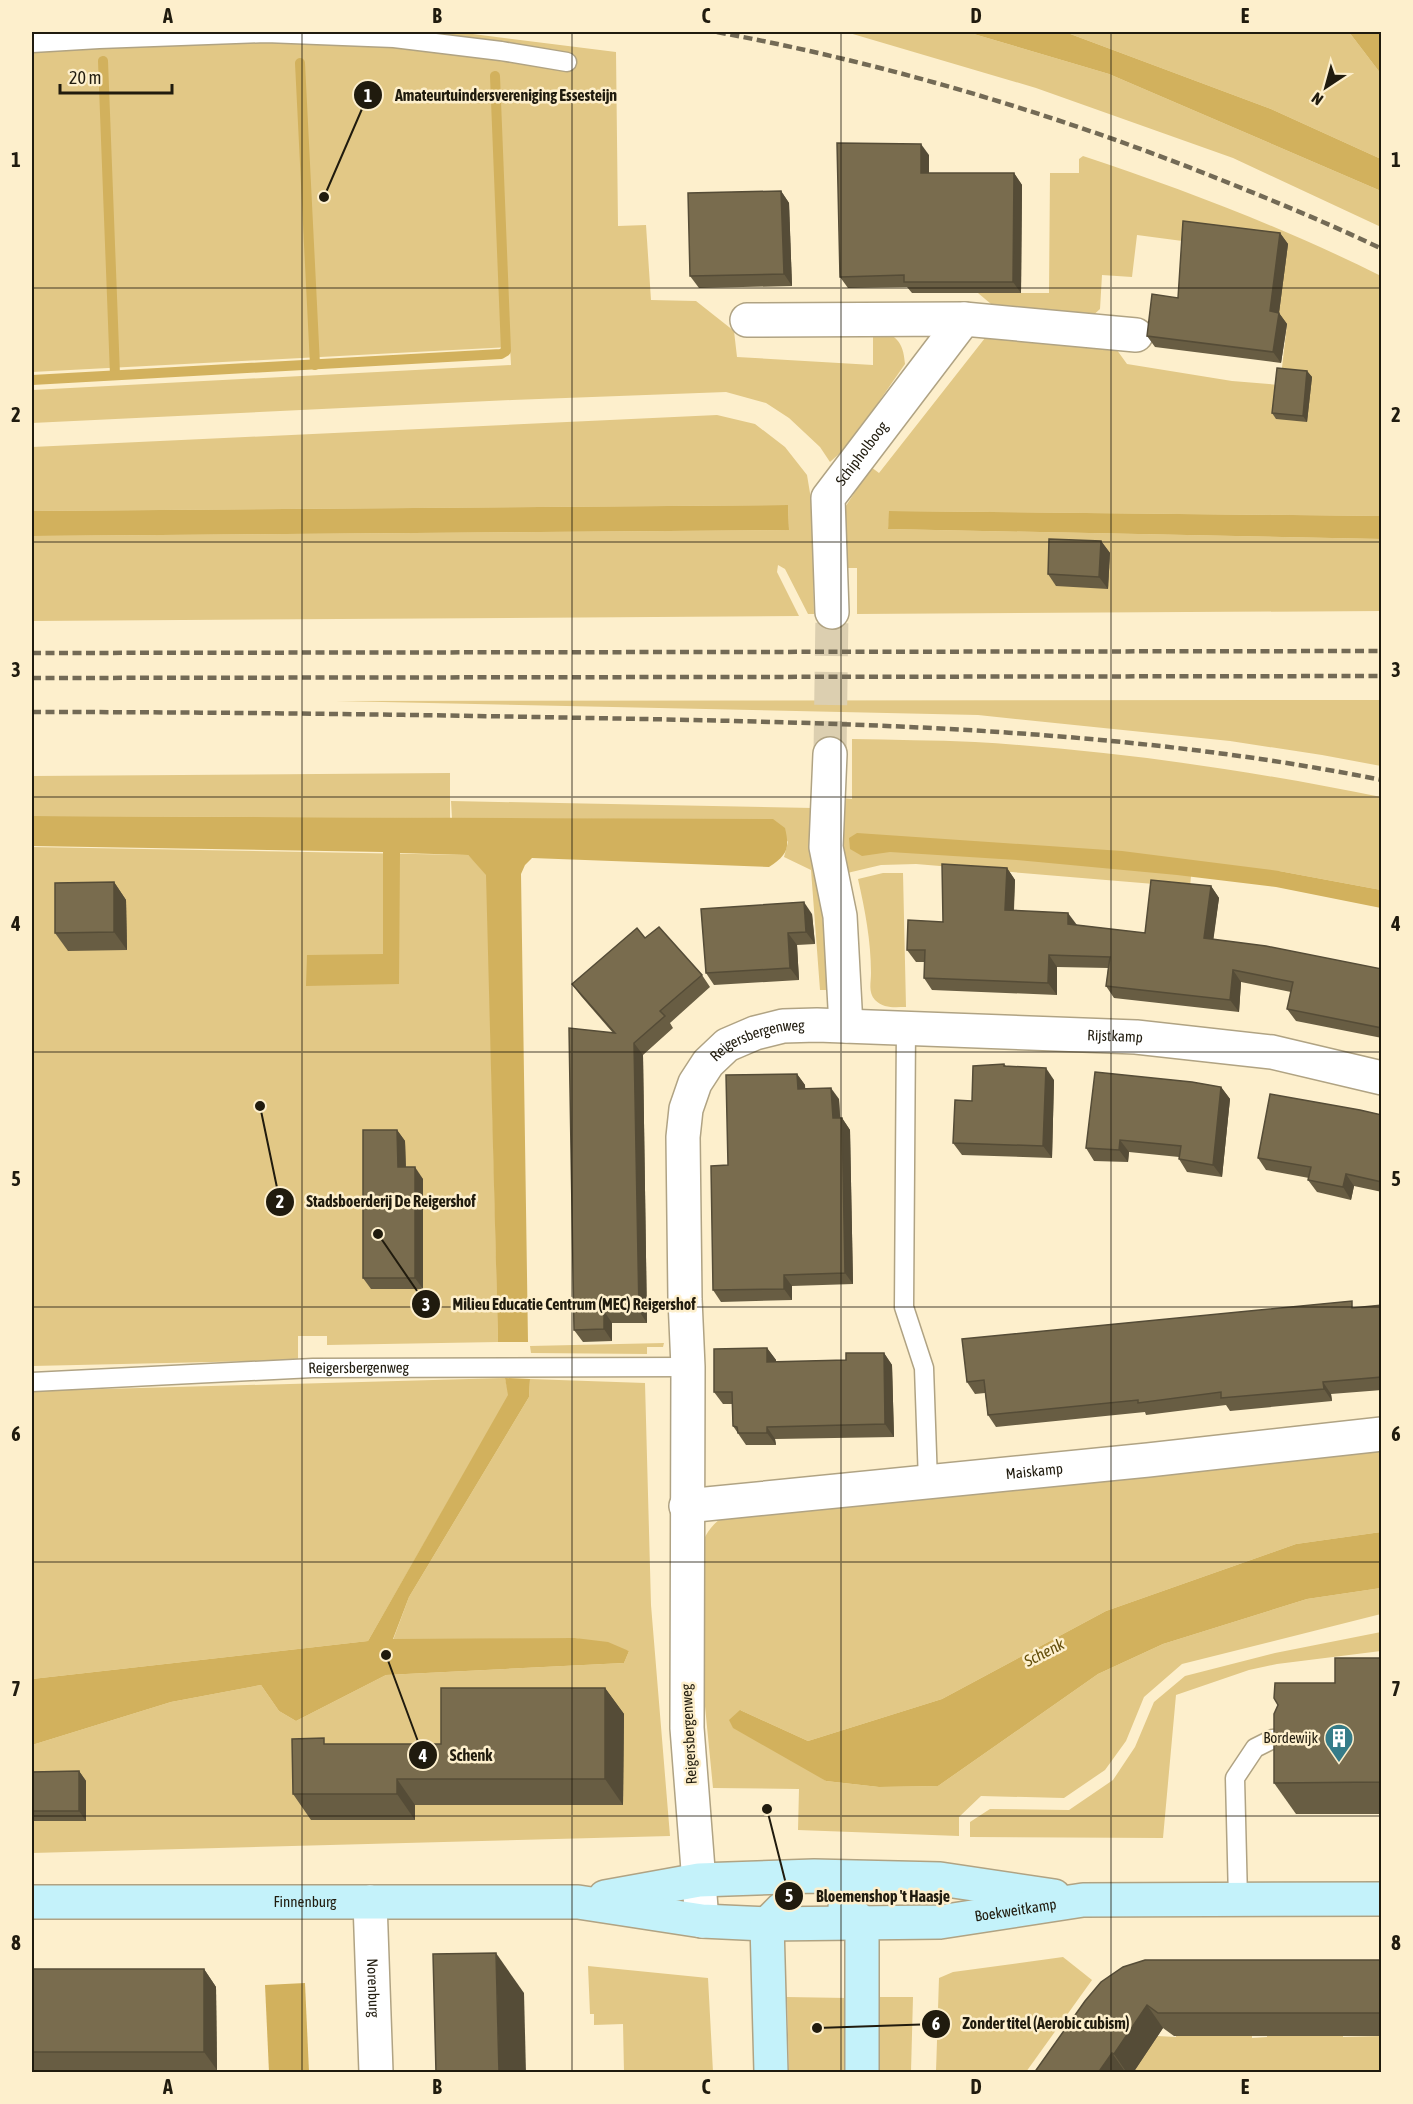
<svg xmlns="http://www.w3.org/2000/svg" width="1413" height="2104" viewBox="0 0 1413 2104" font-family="'Asap Condensed',sans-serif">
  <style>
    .green { fill: #e2c886 }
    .water { fill: #d2b15d }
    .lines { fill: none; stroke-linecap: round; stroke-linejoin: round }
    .stream { stroke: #d2b15d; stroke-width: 10 }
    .street-tunnel { stroke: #dccfb0; stroke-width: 33; stroke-dasharray: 33 16; stroke-linecap: butt }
    .lane-casing { stroke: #b0a383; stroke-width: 21 }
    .street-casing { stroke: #b0a383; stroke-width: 36 }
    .secondary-casing { stroke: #b0a383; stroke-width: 36 }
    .lane { stroke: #fff; stroke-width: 18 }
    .street { stroke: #fff; stroke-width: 33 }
    .secondary { stroke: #c4f2fa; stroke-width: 33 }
    .rail { stroke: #736a55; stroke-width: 4.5; stroke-dasharray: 9 4.5; stroke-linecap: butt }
    .wall { fill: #685d43 }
    .shaded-wall { fill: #554c37 }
    .building { fill: #796c4e; stroke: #554c37; stroke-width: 1.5 }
    .grid { fill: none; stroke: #201b0e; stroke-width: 1.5; stroke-opacity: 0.55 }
    .labels { text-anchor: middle; stroke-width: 5; stroke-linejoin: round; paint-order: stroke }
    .street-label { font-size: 15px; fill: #201b0e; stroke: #fdefcc }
    .poi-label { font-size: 15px; fill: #201b0e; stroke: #fdefcc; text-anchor: end }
    .water-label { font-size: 16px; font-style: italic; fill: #634d09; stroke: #fdefcc }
    .leader { fill: none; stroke: #201b0e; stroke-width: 2 }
    .callout-dot { fill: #201b0e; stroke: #fdefcc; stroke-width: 2 }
    .mark-label { font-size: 18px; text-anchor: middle; font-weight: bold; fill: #fff }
    .callout-label { font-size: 16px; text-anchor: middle; font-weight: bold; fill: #201b0e; stroke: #fdefcc; stroke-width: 5; stroke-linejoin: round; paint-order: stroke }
    .neatline { fill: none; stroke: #201b0e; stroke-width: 2 }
    .grid-label { font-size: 20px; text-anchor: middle; font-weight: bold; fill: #201b0e }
  </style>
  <rect width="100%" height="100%" fill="#fdefcc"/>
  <g class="green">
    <path d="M32,32H457L616,52L618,226L646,225L651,300L696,301L734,331L737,357L873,365V328C896,335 903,340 905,364L848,446L830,462L820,447L789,418L766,403L726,392L512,400L32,423V390L511,365L510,347L32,372Z"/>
    <polygon points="846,32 967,32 1109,74 1381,191 1381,227 1233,158 1036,88"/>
    <polygon points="1065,32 1349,32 1381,74 1381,159 1271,109"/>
    <path d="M1083,156C1185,190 1285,228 1381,276V516L890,511L888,529L1381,539V611L857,614V568H842V512L871,467L879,473L985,338L998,332L1114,346L1127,364L1232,381L1280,385L1287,324L1190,242L1137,235L1132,277L1102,275L1100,309L1090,318L1004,312L991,304L978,293H1049L1050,173H1079V159Z"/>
    <polygon points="717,415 755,424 785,447 807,475 812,505 814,614 808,614 785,569 778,565 777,572 799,616 32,621 32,536 789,530 788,505 32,511 32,447"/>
    <polygon points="1381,700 1381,766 1322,755 1230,741 978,715 336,701"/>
    <path d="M852,739C893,740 934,740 975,742C1111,750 1248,770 1381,797V890L1279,871L1191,876L1190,887L916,864L881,865L843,874L841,798L852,799Z"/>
    <polygon points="450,773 450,818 32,816 32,776"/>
    <polygon points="451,801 813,808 829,990 820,990 811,870 784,857 788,842 773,820 452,818"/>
    <polygon points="32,847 468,855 487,875 498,1342 327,1345 327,1336 298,1336 298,1360 32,1366"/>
    <path d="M883,873H903L906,1007C895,1007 884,1009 875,1000C868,992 871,983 871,973C871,941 865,910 858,879Z"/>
    <polygon points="664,1343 663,1347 647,1347 647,1354 531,1353 530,1346"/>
    <polygon points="505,1378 509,1395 368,1641 32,1679 32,1391"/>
    <polygon points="530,1379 645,1383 651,1605 670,1836 32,1853 32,1745 171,1702 261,1685 279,1711 296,1721 386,1675 624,1663 629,1651 575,1638 393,1640 409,1597 529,1397"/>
    <path d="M1381,1446V1532L1296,1544L1106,1611L942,1699L808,1741L740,1710L826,1781L879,1787L938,1786L1098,1674L1163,1644L1307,1599L1381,1588V1614L1182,1664L1144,1697L1126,1741L1105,1770L1064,1798L981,1796L959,1817V1836L798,1830L799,1789L713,1788L704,1696L698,1560C702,1540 707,1528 724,1516Z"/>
    <polygon points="1381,1632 1381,1651 1277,1664 1249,1670 1176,1695 1163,1838 970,1837 970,1822 990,1809 1069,1810 1113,1780 1135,1747 1154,1702 1185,1676 1275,1653"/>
    <polygon points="1063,1957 1092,1980 1026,2072 936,2072 939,1978 953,1972"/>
    <polygon points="588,1966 708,1978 713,2072 624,2072 623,2024 594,2025 594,2014 590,2014"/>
    <polygon points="787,1997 847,1998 848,2072 789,2072"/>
    <polygon points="872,1997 913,1997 911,2072 873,2072"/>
    <polygon points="1176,2035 1252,2035 1252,2038 1267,2037 1267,2036 1343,2035 1343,2037 1381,2036 1381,2072 1133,2072 1157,2036 1176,2037"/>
  </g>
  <g class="water">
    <polygon points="967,32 1065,32 1271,109 1381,159 1381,191 1109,74"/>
    <polygon points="1349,32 1381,32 1381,74"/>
    <polygon points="788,505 789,530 32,536 32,511"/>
    <polygon points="889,511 1381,516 1381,539 888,529"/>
    <path d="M32,816L773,819L785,828C790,849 787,855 769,867L532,858L525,865L521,874L528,1342H498L486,875L468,855L400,853L399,984L306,986L307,955L383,954V852L32,846Z"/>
    <polygon points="857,833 1122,851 1279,871 1381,890 1381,908 1276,887 1177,875 1017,860 890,852 862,856 850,849 849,838"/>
    <polygon points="505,1378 530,1379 529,1397 409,1597 393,1639 575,1638 608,1642 629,1651 624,1663 386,1675 296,1721 279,1711 261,1685 171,1702 32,1745 32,1679 368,1641 508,1395"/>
    <polygon points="1381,1532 1381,1588 1307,1599 1163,1644 1098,1674 938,1786 879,1787 826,1781 733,1728 729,1720 740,1710 808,1741 942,1699 1106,1611 1296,1544"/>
    <polygon points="305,1983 309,2072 269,2072 265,1985"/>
  </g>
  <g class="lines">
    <g class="stream">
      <polyline points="103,61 115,375"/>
      <polyline points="300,63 315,365"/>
      <polyline points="32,380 501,354 506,351 495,76"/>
    </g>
    <polyline class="street-tunnel" points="830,754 832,612"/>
    <g class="lane-casing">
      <g id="lane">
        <polyline points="32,43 99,39 266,33 394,38 501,51 567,62"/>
        <polyline points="906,1027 904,1307 924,1368 928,1482"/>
        <path id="s1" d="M32,1382L313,1368L688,1367"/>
        <polyline points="1238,1899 1235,1778 1255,1748 1273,1739 1289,1737"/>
      </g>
    </g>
    <g class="street-casing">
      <g id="street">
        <polyline points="747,320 964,319 1136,335"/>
        <path id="s2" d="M832,612L828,498L964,319"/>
        <polyline points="830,754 826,847 840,916 846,1026"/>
        <path id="s3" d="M686,1506L1148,1460L1382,1434"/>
        <path id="s4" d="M370,1902L376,2072"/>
        <path id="s5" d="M702,1921L687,1728L688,1367L685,1299L683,1137L686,1109L695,1083L708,1063L727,1045L755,1033L783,1026L817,1025L1136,1037L1272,1052L1382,1078"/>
      </g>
    </g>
    <g class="secondary-casing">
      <g id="secondary">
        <polyline points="605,1897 699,1880 814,1876 940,1879 1054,1896"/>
        <path id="s6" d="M32,1902H578L702,1921L767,1924L940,1922L1083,1900L1382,1899"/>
        <polyline points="845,1907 862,1923 862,2072"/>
        <polyline points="771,2072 767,1924 782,1909"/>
      </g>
    </g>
    <use href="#lane" class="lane"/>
    <use href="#street" class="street"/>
    <use href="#secondary" class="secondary"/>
    <g class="rail">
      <path d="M717,32C889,64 1056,114 1219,179C1274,201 1328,223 1382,249"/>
      <polyline points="32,653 1382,651"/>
      <polyline points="32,678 1382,676"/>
      <path d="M32,712C236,712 440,715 644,719C893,724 1136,731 1382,780"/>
    </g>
  </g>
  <g class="wall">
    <polygon points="929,155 929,173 1014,173 1022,185 1021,293 912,293 907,287 848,288 840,277"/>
    <polygon points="781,191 789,203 792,286 699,288 690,276"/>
    <polygon points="1280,233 1288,244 1279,313 1287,324 1281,363 1155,347 1147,336 1178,298"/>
    <polygon points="1307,371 1312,377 1307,422 1276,419 1272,413"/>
    <polygon points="1101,541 1110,553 1108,589 1056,586 1048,574"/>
    <polygon points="1007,868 1015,880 1014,910 1077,925 1145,933 1211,886 1219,898 1213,939 1382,969 1382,1038 1296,1021 1287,1009 1291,992 1241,982 1239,1012 1114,998 1106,986 1108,968 1057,967 1057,995 932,990 924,978 925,962 916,962 907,950 943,922"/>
    <polygon points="114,882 126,900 127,950 68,951 55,933"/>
    <polygon points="812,914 815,944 797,945 799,980 714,985 706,973"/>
    <polygon points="645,938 702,975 710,987 670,1023 673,1028 643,1055 647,1323 612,1323 612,1341 583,1342 574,1330 613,1033 581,996 572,984"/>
    <polygon points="1004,1064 1006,1066 1054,1080 1052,1158 962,1155 953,1143 972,1101"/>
    <polygon points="797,1074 805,1085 805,1089 839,1099 840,1118 842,1118 850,1130 853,1284 792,1286 792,1300 721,1302 713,1290 728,1165"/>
    <polygon points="1221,1087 1230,1099 1222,1177 1187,1172 1179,1159 1179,1157 1129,1152 1128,1162 1094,1161 1086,1148"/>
    <polygon points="1382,1115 1382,1192 1354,1186 1351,1200 1317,1192 1308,1180 1309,1178 1266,1170 1258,1158"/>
    <polygon points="397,1130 405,1141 406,1167 423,1179 423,1289 371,1289 363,1278"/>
    <polygon points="1382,1305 1382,1390 1331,1394 1332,1401 1230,1411 1226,1405 1146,1415 1145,1412 996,1427 988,1415 985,1393 975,1394 967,1382 1356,1308"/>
    <polygon points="767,1348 776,1360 776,1362 846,1360 884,1353 892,1365 894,1437 775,1439 776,1445 746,1445 733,1426 732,1404 723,1404 714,1392"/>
    <polygon points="1382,1658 1382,1814 1296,1814 1274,1783 1335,1683"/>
    <polygon points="605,1688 624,1714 623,1805 415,1805 415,1820 311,1820 293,1794 328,1744 441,1744"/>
    <polygon points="79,1771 86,1781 86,1821 32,1821 32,1772"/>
    <polygon points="1382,1960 1382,2036 1174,2036 1163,2028 1133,2073 1034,2073 1085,2001"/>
    <polygon points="32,1969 204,1969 216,1987 217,2070 32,2070"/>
  </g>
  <g class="shaded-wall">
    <polygon points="921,144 929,155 929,184 921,173"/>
    <polygon points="1014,173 1022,185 1021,293 1013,282"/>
    <polygon points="781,191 789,203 792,286 784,274"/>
    <polygon points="1280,233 1288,244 1279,313 1287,324 1281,363 1273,352 1270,311"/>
    <polygon points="1307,371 1312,377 1307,422 1303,416"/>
    <polygon points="1101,541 1110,553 1108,589 1099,577"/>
    <polygon points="1007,868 1015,880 1013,922 1005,910"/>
    <polygon points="114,882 126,900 127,950 114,932"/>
    <polygon points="1211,886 1219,898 1212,950 1204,938"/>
    <polygon points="804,902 812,914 815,944 806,932"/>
    <polygon points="1068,913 1077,925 1076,936 1068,924"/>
    <polygon points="788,933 797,945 799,980 790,968"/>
    <polygon points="1049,955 1057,967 1057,995 1048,983"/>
    <polygon points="1233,970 1241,982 1239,1012 1230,1000"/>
    <polygon points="634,1043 643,1055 647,1323 639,1311"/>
    <polygon points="1046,1068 1054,1080 1052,1158 1043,1146"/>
    <polygon points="797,1074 805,1085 806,1100 798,1089"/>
    <polygon points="1221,1087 1230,1099 1222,1177 1213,1165"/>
    <polygon points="831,1088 839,1099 841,1130 833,1118"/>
    <polygon points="842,1118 850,1130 853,1284 845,1273"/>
    <polygon points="397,1130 405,1141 406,1179 398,1167"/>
    <polygon points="1120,1140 1129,1152 1128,1162 1119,1150"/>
    <polygon points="415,1167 423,1179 423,1289 415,1278"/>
    <polygon points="1346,1174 1354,1186 1351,1200 1343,1187"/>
    <polygon points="784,1275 792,1286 792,1300 784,1289"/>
    <polygon points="604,1311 612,1323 612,1341 604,1329"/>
    <polygon points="767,1348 776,1360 775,1374 767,1362"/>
    <polygon points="884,1353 892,1365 894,1437 885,1424"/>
    <polygon points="1323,1382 1331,1394 1332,1401 1324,1389"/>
    <polygon points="767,1427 775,1439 776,1445 767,1433"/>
    <polygon points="605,1688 624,1714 623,1805 605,1779"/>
    <polygon points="79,1771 86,1781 86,1821 79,1811"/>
    <polygon points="397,1779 415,1805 415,1820 397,1794"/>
    <polygon points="496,1953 524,1993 526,2073 499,2073"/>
    <polygon points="204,1969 216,1987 217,2070 204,2052"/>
    <polygon points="1147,2005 1163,2028 1133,2073 1127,2073 1114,2054"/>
    <polygon points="1112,2053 1126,2073 1098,2073"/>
  </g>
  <g class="building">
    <polygon points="837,143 921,144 921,173 1014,173 1013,282 904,282 904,275 840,277"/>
    <polygon points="781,191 784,274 690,276 688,193"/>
    <polygon points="1183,221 1280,233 1270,311 1279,313 1273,352 1147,336 1152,294 1178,298"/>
    <polygon points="1277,368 1307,371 1303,416 1272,413"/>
    <polygon points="1049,539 1101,541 1099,577 1048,574"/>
    <polygon points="942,864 1007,868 1005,910 1068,913 1068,924 1145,933 1151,880 1211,886 1204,938 1266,946 1382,969 1382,1028 1287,1009 1293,982 1233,970 1230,1000 1106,986 1110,957 1049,955 1048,983 924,978 925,950 907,950 908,920 943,922"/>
    <polygon points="114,882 114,932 55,933 55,883"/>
    <polygon points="804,902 806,932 788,933 790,968 706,973 701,909"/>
    <polygon points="659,927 702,975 660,1011 665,1016 634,1043 639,1311 604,1311 604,1329 574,1330 569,1028 615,1033 572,984 637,928 645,938"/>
    <polygon points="1004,1064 1004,1066 1046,1068 1043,1146 953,1143 955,1100 972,1101 973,1066"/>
    <polygon points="1095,1072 1192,1082 1221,1087 1213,1165 1179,1159 1181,1146 1120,1140 1119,1150 1086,1148"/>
    <polygon points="797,1074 798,1089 831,1088 833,1118 842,1118 845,1273 784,1275 784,1289 713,1290 711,1166 728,1165 726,1075"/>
    <polygon points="1270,1094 1360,1110 1382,1115 1382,1182 1346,1174 1343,1187 1308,1180 1311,1167 1258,1158"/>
    <polygon points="363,1130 397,1130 398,1167 415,1167 415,1278 363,1278"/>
    <polygon points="1352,1301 1352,1308 1382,1305 1382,1377 1323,1382 1324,1389 1221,1398 1221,1392 1138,1403 1138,1400 988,1415 984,1380 967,1382 962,1339"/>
    <polygon points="767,1348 767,1362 846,1360 846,1353 884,1353 885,1424 767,1427 767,1433 738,1433 737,1427 733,1426 732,1392 714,1392 714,1349"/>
    <polygon points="1335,1658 1382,1658 1382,1782 1274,1783 1274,1714 1278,1705 1274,1698 1275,1683 1335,1683"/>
    <polygon points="441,1688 605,1688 605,1779 397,1779 397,1794 293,1794 292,1739 324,1738 324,1744 441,1744"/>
    <polygon points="79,1771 79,1811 32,1811 32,1772"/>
    <polygon points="496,1953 499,2073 436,2073 433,1954"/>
    <polygon points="1145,1960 1382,1960 1382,2013 1158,2013 1147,2005 1114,2054 1112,2053 1098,2073 1034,2073 1085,2001 1101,1982 1123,1967"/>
    <rect x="32" y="1969" width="172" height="83"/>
  </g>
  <path class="grid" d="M302,32V2072M572,32V2072M841,32V2072M1111,32V2072M32,288H1382M32,542H1382M32,797H1382M32,1052H1382M32,1307H1382M32,1562H1382M32,1816H1382"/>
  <defs>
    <g id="building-pin" transform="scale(1.5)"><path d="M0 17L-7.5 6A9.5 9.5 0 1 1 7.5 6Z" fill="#367c89" stroke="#fdefcc"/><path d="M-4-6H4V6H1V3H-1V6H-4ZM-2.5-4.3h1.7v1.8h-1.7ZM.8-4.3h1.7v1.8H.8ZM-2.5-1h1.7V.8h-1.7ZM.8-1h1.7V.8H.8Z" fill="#fff"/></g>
  </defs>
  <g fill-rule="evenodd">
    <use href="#building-pin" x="1339" y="1738"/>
  </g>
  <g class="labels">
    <g class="street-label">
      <text dy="5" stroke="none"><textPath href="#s2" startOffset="170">Schipholboog</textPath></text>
      <text dy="5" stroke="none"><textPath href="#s5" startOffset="1282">Rijstkamp</textPath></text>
      <text dy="5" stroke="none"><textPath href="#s5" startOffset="921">Reigersbergenweg</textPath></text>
      <text dy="5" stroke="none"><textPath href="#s1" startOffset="327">Reigersbergenweg</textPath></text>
      <text dy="5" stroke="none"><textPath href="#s3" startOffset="350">Maiskamp</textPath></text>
      <text transform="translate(689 1734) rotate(-93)" y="5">Reigersbergenweg</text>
      <text dy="5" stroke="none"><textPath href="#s6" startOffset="273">Finnenburg</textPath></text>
      <text dy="5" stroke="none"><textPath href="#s6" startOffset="986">Boekweitkamp</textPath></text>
      <text dy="5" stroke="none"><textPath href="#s4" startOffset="86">Norenburg</textPath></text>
    </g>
    <g class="poi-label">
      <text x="1318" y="1743">Bordewijk</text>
    </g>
    <g class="water-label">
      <text transform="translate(1044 1652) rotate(-27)" y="6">Schenk</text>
    </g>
  </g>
  <path class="leader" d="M324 197L368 95M260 1106L280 1202M378 1234L426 1304M386 1655L423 1755M767 1809L789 1896M817 2028L936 2024"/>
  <g class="callout-dot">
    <circle cx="324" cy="197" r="6"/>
    <circle cx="260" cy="1106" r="6"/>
    <circle cx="378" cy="1234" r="6"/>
    <circle cx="386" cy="1655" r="6"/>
    <circle cx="767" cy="1809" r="6"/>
    <circle cx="817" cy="2028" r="6"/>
    <circle cx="368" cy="95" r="15"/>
    <circle cx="280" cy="1202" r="15"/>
    <circle cx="426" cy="1304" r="15"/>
    <circle cx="423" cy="1755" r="15"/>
    <circle cx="789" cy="1896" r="15"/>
    <circle cx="936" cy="2024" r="15"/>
  </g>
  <g class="mark-label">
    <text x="368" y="102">1</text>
    <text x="280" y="1208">2</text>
    <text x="426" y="1311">3</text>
    <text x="423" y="1762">4</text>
    <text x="789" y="1902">5</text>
    <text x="936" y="2030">6</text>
  </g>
  <g class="callout-label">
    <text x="506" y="101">Amateurtuindersvereniging Essesteijn</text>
    <text x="391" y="1207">Stadsboerderij De Reigershof</text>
    <text x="574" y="1310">Milieu Educatie Centrum (MEC) Reigershof</text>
    <text x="471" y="1761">Schenk</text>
    <text x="883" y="1902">Bloemenshop 't Haasje</text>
    <text x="1046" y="2029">Zonder titel (Aerobic cubism)</text>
  </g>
  <rect width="1413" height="2104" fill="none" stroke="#fdefcc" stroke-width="66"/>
  <g transform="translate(1326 87) rotate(216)" stroke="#fdefcc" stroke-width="4.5" paint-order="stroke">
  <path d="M0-4.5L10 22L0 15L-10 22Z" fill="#201b0e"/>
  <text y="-9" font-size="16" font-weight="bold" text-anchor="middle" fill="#201b0e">N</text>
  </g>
  <path d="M60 84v9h112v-9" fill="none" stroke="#201b0e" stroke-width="3"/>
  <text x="69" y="84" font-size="18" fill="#201b0e" stroke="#fdefcc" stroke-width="4.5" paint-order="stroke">20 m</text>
  <rect x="33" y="33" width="1347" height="2038" class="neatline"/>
  <g class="grid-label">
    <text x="168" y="23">A</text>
    <text x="437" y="23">B</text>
    <text x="706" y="23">C</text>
    <text x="976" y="23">D</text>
    <text x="1245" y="23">E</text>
    <text x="16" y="167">1</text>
    <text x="1396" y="167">1</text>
    <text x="16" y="422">2</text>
    <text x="1396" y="422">2</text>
    <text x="16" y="677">3</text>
    <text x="1396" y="677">3</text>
    <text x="16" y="931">4</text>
    <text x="1396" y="931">4</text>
    <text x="16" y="1186">5</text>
    <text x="1396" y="1186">5</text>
    <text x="16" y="1441">6</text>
    <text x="1396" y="1441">6</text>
    <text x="16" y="1696">7</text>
    <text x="1396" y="1696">7</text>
    <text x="16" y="1950">8</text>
    <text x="1396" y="1950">8</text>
    <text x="168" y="2094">A</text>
    <text x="437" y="2094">B</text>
    <text x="706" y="2094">C</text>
    <text x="976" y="2094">D</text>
    <text x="1245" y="2094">E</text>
  </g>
</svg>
